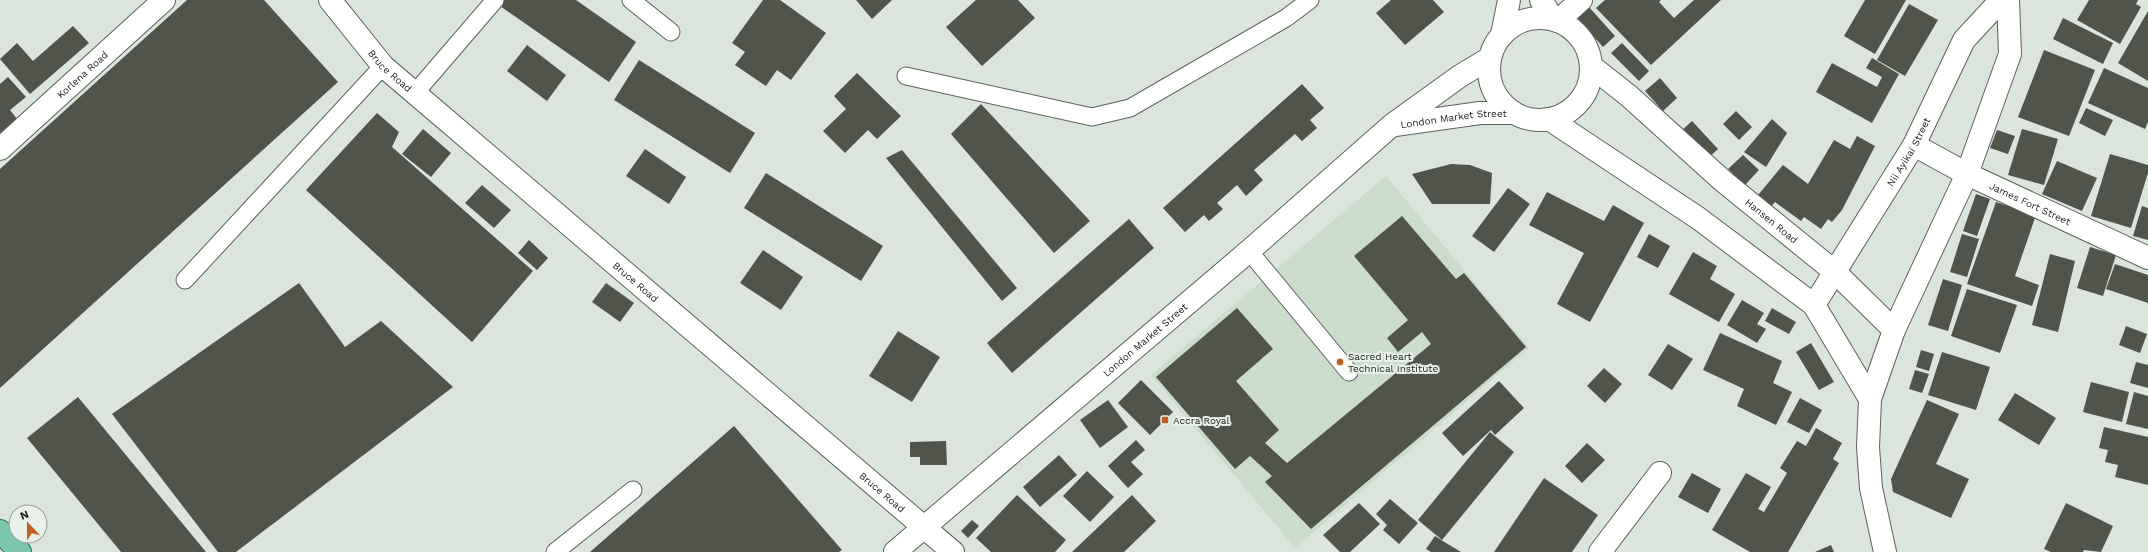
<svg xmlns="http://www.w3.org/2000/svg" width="2148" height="552" viewBox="0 0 2148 552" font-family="'Work Sans',sans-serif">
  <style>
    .built { fill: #ccdccc }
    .building { fill: #50544a }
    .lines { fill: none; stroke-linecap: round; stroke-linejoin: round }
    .service-casing { stroke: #5a635b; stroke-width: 19 }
    .minor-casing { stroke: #5a635b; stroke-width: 24 }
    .primary-casing { stroke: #207458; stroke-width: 24 }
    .service { stroke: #fff; stroke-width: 17 }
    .minor { stroke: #fff; stroke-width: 22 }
    .primary { stroke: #7cc8af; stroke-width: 22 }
    .poi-dot { fill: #c15f24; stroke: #e8f2e8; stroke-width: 1.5 }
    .labels { text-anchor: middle; stroke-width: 4; stroke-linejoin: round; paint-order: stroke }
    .street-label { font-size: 10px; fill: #1a1e1a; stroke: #e8f2e8 }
    .poi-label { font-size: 10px; fill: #1a1e1a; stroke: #e8f2e8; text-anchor: start }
  </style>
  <rect width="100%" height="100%" fill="#dbe5db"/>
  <polygon class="built" points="1386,176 1529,348 1295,548 1151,375"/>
  <g class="building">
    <polygon points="187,0 264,0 338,82 0,388 0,169"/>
    <polygon points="504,0 576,0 636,42 609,82 500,6"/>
    <polygon points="763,0 780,0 826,33 791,80 777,70 766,86 735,65 745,52 732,43"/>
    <polygon points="856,0 892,0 872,19"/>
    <polygon points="976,0 1018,0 1035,18 982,66 946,27"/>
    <polygon points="1391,0 1433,0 1444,12 1405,45 1376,13"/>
    <polygon points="1605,0 1661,0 1659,2 1674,18 1694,0 1721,0 1651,65 1596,8"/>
    <polygon points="1865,0 1906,0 1875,54 1844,36"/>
    <polygon points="2089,0 2138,0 2136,4 2141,7 2120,44 2077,20"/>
    <polygon points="1909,4 1938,20 1905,76 1877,60"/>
    <polygon points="1589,7 1615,36 1603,47 1577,18"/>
    <polygon points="2148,11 2148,81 2118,63"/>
    <polygon points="2063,18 2113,43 2103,64 2053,39"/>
    <polygon points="73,26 89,43 30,94 0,59 17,43 33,61"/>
    <polygon points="1622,43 1649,71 1639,81 1611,53"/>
    <polygon points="527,45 566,75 547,101 507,71"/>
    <polygon points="2044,50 2095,70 2069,136 2018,117"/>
    <polygon points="1872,58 1899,74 1872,123 1816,92 1832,63 1877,87 1882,77 1866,68"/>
    <polygon points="639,60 755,133 730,173 614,100"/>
    <polygon points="2104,68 2148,88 2148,122 2145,129 2088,103"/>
    <polygon points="857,73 901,116 877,139 868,130 845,153 823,131 846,109 834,96"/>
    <polygon points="8,77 26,97 10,110 17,119 0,133 0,84"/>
    <polygon points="1660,78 1677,98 1663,111 1645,91"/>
    <polygon points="1302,84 1324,108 1310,120 1317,128 1302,141 1295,134 1254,170 1263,180 1246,196 1237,185 1217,203 1223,209 1209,221 1204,215 1185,232 1163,208"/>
    <polygon points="981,104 1090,221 1054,253 951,134"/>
    <polygon points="2086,108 2113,120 2105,136 2079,123"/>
    <polygon points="1736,111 1752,127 1739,140 1723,124"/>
    <polygon points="377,113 399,132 392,147 533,271 472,342 306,190"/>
    <polygon points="1772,119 1787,133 1766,167 1744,152"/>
    <polygon points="1692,121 1718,149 1707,159 1680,132"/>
    <polygon points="423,129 451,153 431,177 402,154"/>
    <polygon points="2022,129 2058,139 2044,185 2008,175"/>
    <polygon points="1997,130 2015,136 2008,154 1990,148"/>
    <polygon points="1857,136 1875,146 1842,210 1832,222 1828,219 1821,229 1804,217 1801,221 1775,202 1767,211 1754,200 1783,165 1808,184 1834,140 1850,149"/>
    <polygon points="645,149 686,177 669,204 626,176"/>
    <polygon points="902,150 1017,288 1002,301 886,158"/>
    <polygon points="2110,154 2148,165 2148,173 2131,228 2091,216"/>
    <polygon points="1743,155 1759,170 1745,185 1728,169"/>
    <polygon points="2057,161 2097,178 2082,211 2042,194"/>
    <polygon points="1451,164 1470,165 1492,173 1490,204 1432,204 1412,174"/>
    <polygon points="766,173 883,246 861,281 744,208"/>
    <polygon points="482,185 511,210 494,228 465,203"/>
    <polygon points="1508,188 1530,204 1494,252 1472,236"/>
    <polygon points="1547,192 1604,221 1613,205 1644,223 1590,322 1557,304 1584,253 1529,225"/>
    <polygon points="1976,194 1990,199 1977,236 1963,231"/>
    <polygon points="1996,202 2036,215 2015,276 2039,285 2032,306 1967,284"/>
    <polygon points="2142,206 2148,208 2148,240 2133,236"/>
    <polygon points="1402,216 1456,279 1464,273 1526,347 1311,529 1265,482 1272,476 1250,456 1235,469 1156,377 1237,308 1273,349 1236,381 1279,430 1265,443 1287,463 1431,344 1422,332 1398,352 1387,338 1408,320 1354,256"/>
    <polygon points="1129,219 1154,248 1012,373 987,343"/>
    <polygon points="1649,234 1670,246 1658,268 1637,257"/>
    <polygon points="1962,234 1979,239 1967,277 1950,272"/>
    <polygon points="529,240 548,258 537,270 518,253"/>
    <polygon points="2090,247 2116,255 2103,296 2077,288"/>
    <polygon points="763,250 803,277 781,310 740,283"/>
    <polygon points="1693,252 1717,266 1710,279 1735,294 1719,322 1669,294"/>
    <polygon points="2050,254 2075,261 2058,332 2032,325"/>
    <polygon points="2115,264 2148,275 2148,303 2106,289"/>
    <polygon points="1943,279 1962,285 1948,331 1928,325"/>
    <polygon points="299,283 345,347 381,321 453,387 236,552 218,552 112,414"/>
    <polygon points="606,283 634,303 620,322 592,302"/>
    <polygon points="1967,289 2017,305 2000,353 1951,336"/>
    <polygon points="1742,300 1764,313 1757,324 1766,329 1757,343 1727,325"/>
    <polygon points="1772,308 1796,322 1789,334 1765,321"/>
    <polygon points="2126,326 2147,334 2140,353 2119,345"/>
    <polygon points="898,331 940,357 912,402 869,376"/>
    <polygon points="1720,333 1782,361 1773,383 1792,392 1776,425 1737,406 1744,389 1703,370"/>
    <polygon points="1811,343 1834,382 1819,390 1796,352"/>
    <polygon points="1668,344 1693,359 1672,390 1648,375"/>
    <polygon points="1921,350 1934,354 1929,371 1916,367"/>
    <polygon points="1942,352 1990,367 1976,410 1928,395"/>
    <polygon points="2136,362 2148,365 2148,388 2130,383"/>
    <polygon points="1604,368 1622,384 1605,403 1587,386"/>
    <polygon points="1915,370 1929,374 1922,393 1909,389"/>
    <polygon points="1141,380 1173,412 1150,435 1118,403"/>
    <polygon points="1499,381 1524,408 1495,435 1491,430 1463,456 1442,433"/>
    <polygon points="2091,382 2129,392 2122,422 2083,412"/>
    <polygon points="2134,392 2148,396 2148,429 2126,424"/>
    <polygon points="2015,393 2056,418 2039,445 1998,420"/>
    <polygon points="78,397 206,552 121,552 27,438"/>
    <polygon points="1800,398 1822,410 1809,433 1787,422"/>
    <polygon points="1108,400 1128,427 1100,448 1080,420"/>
    <polygon points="1927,400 1959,414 1936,464 1969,479 1951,518 1893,492 1891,479"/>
    <polygon points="734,426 842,550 839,552 590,552"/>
    <polygon points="2104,427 2148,437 2148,485 2115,477 2118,465 2105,462 2108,450 2099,448"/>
    <polygon points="1816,428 1842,443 1833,459 1839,463 1788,552 1750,552 1712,530 1746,473 1771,487 1758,509 1764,512 1787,473 1780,468 1797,441 1806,446"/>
    <polygon points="1490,432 1514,452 1442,540 1418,520"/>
    <polygon points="1136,440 1145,450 1131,462 1143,474 1128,488 1108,466"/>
    <polygon points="946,441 947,465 920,465 920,457 910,457 910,442"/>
    <polygon points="1587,443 1605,460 1582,483 1565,466"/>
    <polygon points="1059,455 1077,475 1040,507 1023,487"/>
    <polygon points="1087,471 1114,497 1090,522 1063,496"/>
    <polygon points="1692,473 1721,489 1708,513 1678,497"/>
    <polygon points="1544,478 1598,515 1572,552 1494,552"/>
    <polygon points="1017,495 1066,540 1055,552 991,552 976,538"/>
    <polygon points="1132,495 1156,521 1124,552 1072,552"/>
    <polygon points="1390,499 1418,523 1399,544 1383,530 1387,525 1376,514"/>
    <polygon points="1359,503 1380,524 1350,552 1340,552 1323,535"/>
    <polygon points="2066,503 2113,526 2101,552 2084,550 2083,552 2051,552 2044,549"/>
    <polygon points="972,520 979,526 968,538 961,531"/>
    <polygon points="1435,536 1446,543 1461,552 1431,552 1426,549"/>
    <polygon points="1831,545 1834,552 1815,552"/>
  </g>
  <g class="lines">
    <g class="service-casing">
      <g id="service">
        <polyline points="631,0 671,32"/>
        <polyline points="906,76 1092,117 1130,108 1286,18 1310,0"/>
        <polyline points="415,93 495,0"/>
        <polyline points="1249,251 1349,372"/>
        <polyline points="185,280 383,66"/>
        <polyline points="555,552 633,490"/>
      </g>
    </g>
    <g class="minor-casing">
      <g id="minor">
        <path id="s1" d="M330,0L383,66L953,552"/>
        <polyline points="1541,0 1553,19"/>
        <circle cx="1540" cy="69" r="51"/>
        <polyline points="1558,21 1581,0"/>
        <polyline points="1502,35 1509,0"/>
        <path id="s2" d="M1591,66L1629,96L1723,181L1835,272L1894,330"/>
        <polyline points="1549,119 1698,218 1814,305 1870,399"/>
        <path id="s3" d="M1395,125L1480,113H1514"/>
        <path id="s4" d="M1914,145L1967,174L2148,258"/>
        <path id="s5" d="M0,149L164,0"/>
        <path id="s6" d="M1814,305L1914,145L1964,40L2001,0"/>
        <path id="s7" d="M895,552L1249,251L1392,125L1460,76L1490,58"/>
        <polyline points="1600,552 1660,473"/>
        <polyline points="1885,552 1871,488 1868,447 1870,399 1894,330 1967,174 2010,54 2008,0"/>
      </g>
    </g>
    <g class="primary-casing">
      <polyline id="primary" points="0,531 20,552"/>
    </g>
    <use href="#service" class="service"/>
    <use href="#minor" class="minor"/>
    <use href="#primary" class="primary"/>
  </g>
  <g class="poi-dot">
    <circle cx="1340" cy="362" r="4"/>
    <rect x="1161" y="416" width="8" height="8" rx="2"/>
  </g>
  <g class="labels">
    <g class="street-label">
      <text dy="4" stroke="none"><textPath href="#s1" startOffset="93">Bruce Road</textPath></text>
      <text dy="4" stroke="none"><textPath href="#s5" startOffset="111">Korlena Road</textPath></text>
      <text dy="4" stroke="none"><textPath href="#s3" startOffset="59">London Market Street</textPath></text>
      <text dy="4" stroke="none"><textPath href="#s6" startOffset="180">Nii Ayikai Street</textPath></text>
      <text dy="4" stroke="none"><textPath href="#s4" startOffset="130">James Fort Street</textPath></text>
      <text dy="4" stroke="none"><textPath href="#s2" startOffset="238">Hansen Road</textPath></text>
      <text dy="4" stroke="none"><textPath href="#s1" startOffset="417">Bruce Road</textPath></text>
      <text dy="4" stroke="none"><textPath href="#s7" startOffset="328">London Market Street</textPath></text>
      <text dy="4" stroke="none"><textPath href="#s1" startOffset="741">Bruce Road</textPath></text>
    </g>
    <g class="poi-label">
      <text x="1348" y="360">Sacred Heart<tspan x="1348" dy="12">Technical Institute</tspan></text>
      <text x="1173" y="424">Accra Royal</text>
    </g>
  </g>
  <g transform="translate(28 524) rotate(338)"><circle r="19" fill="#e8f2e8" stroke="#969d96"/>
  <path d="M0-3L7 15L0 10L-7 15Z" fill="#c15f24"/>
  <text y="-6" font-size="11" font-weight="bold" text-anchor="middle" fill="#1a1e1a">N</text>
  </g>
</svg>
